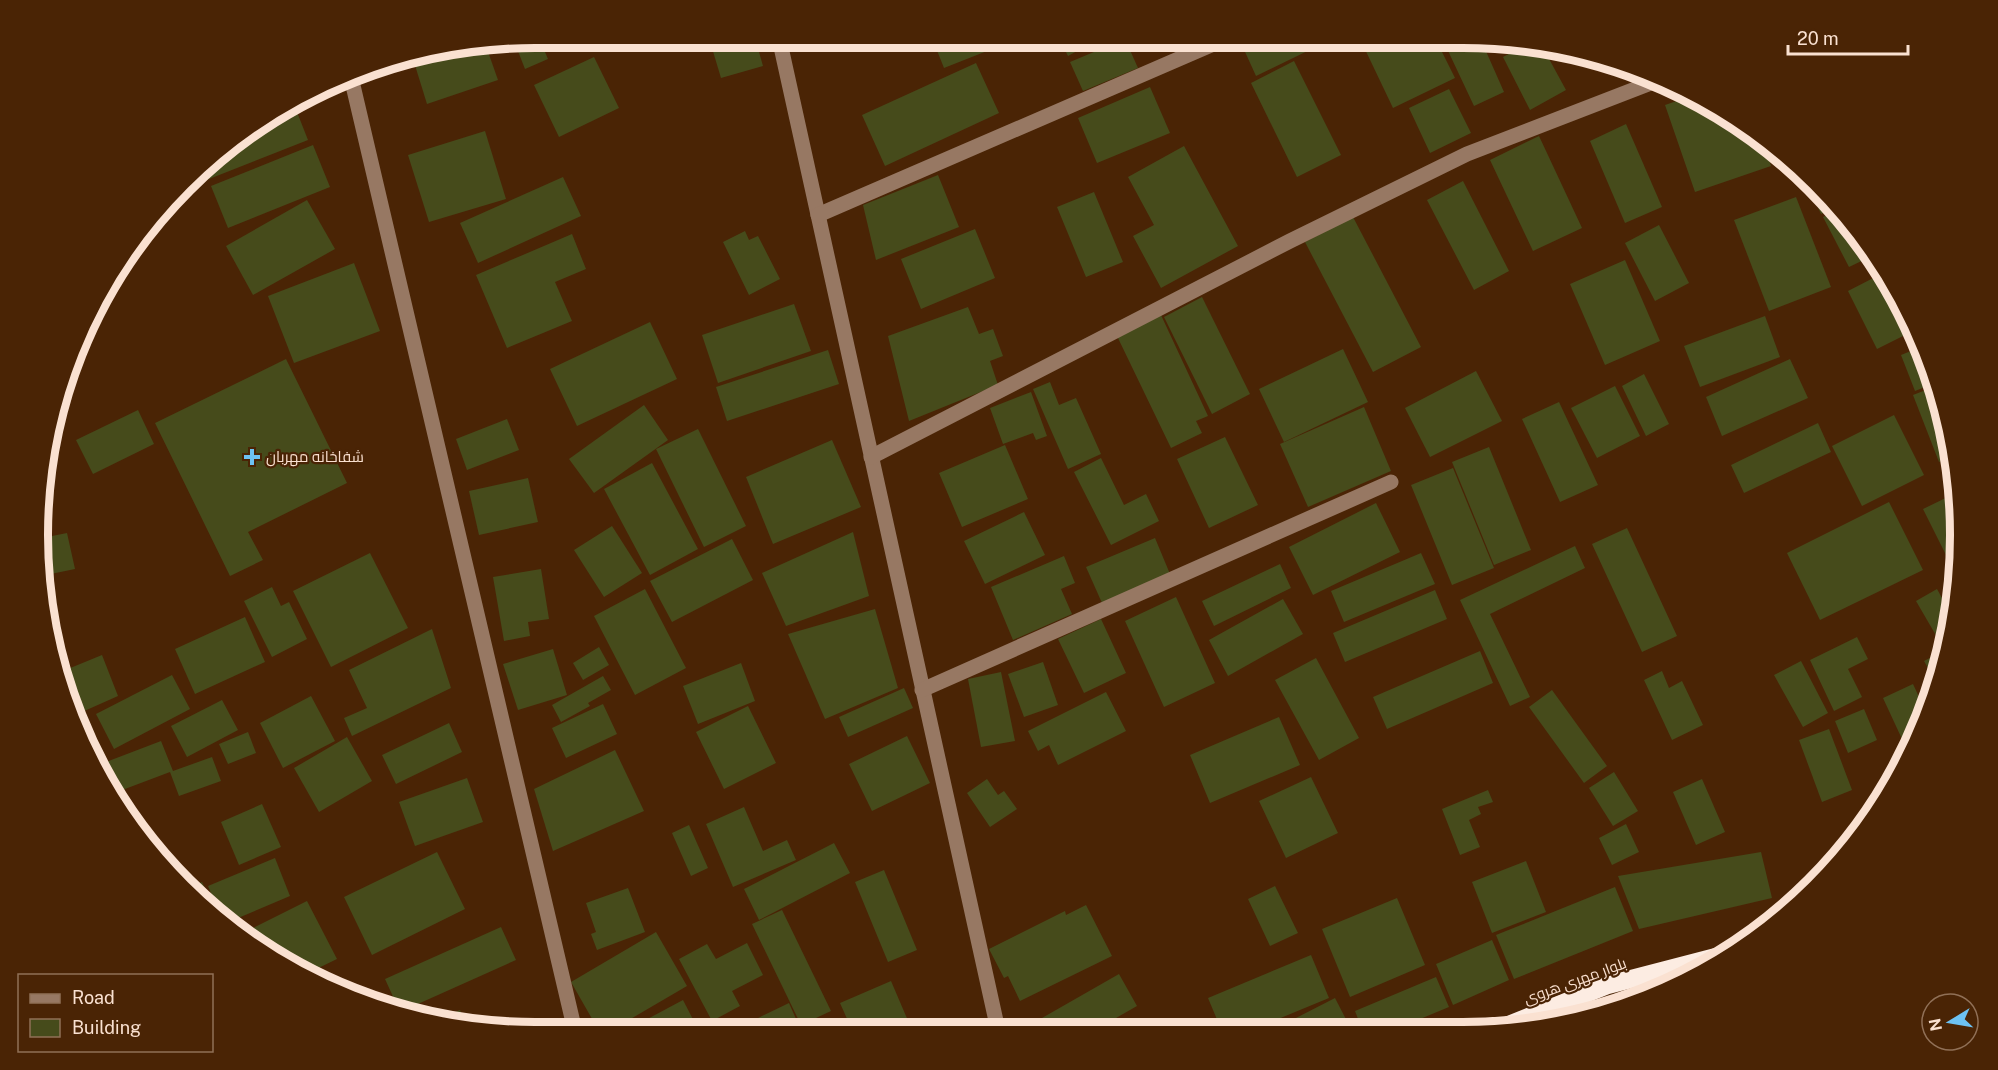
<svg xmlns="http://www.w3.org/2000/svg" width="1998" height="1070" viewBox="0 0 1998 1070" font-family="'Public Sans',Cairo,sans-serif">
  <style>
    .building { fill: #464b1b }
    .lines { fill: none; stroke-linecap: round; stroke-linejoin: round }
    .minor { stroke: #977863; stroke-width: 15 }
    .highway { stroke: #fcece2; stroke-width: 18 }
    .poi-dot { fill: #6dc2f3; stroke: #4a2405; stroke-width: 2 }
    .labels { text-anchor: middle; stroke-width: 4.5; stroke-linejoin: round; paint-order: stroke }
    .poi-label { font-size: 15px; fill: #fae1d1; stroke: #4a2405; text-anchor: start }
    .street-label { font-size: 15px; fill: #fae1d1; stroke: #4a2405 }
    .rim { fill: none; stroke: #fae1d1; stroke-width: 8 }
  </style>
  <rect width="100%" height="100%" fill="#4a2405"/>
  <g class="building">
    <polygon points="539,38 548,59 525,69 514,41"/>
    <polygon points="709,38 755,38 763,66 721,78"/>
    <polygon points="932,38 1020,38 944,68"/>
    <polygon points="1059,38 1094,38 1095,41 1068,56"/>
    <polygon points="1252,38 1324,38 1326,42 1256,76 1241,43"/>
    <polygon points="1374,38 1435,38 1455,78 1393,108 1362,43"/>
    <polygon points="1442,38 1503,40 1485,49 1504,92 1474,106"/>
    <polygon points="1125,39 1138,68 1083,91 1070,62"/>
    <polygon points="1527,44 1542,46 1566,90 1530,110 1503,57"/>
    <polygon points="486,46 498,80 427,104 414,62 439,53"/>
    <polygon points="594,57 619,108 559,137 534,85"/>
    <polygon points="1294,61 1341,155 1297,177 1251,83"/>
    <polygon points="976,63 999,113 885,166 862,115"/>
    <polygon points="1150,87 1170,133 1097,163 1078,118"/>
    <polygon points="1449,89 1471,133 1430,153 1409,108"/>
    <polygon points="1691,96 1711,104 1751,133 1753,136 1755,135 1763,141 1771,166 1695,192 1665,105"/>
    <polygon points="295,107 308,140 204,181 201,173 232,141"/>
    <polygon points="1626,124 1662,207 1625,223 1590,141"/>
    <polygon points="485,131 506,199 429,222 408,155"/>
    <polygon points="1539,136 1582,228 1533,251 1490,160"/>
    <polygon points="313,145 330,187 228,228 211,186"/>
    <polygon points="1184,146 1238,246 1161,288 1133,236 1154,225 1128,177"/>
    <polygon points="1801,172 1835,207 1821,214"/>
    <polygon points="938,175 959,227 876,260 863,205"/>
    <polygon points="563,177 581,216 478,263 460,223"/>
    <polygon points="1463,181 1509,271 1474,290 1427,200"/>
    <polygon points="1094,192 1123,262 1086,277 1057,207"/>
    <polygon points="1796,197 1831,287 1769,311 1734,220"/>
    <polygon points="307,200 335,249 253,295 226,246"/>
    <polygon points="1837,210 1857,232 1872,256 1849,267 1823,217"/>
    <polygon points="1353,217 1421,347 1373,372 1305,242"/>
    <polygon points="1659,225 1689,283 1655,301 1625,243"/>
    <polygon points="975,229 995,278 921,309 901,259"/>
    <polygon points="745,231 749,240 758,236 780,279 749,295 723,242"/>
    <polygon points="572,234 586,269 555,282 572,321 507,348 476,275"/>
    <polygon points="1625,260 1660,341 1605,365 1570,284"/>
    <polygon points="354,263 380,331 294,363 268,296"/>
    <polygon points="1883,273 1909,315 1915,330 1877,349 1848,291"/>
    <polygon points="1202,297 1250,394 1212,414 1164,317"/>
    <polygon points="794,304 811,351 718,383 702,335"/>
    <polygon points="968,307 979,334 993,329 1003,356 990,361 998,385 909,421 888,336"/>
    <polygon points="1161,315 1208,416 1196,421 1202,433 1171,448 1117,336"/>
    <polygon points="1765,316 1780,357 1700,387 1684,346"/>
    <polygon points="650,322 677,379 577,426 550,369"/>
    <polygon points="1921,347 1935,383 1915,391 1901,355"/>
    <polygon points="1343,349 1368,402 1284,442 1259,389"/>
    <polygon points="828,350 839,384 727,421 716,387"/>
    <polygon points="286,359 347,483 248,532 263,560 230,576 155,423"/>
    <polygon points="1790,359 1808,398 1722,436 1706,397"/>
    <polygon points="1476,371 1502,421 1430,457 1405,408"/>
    <polygon points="1644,374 1669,424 1646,436 1622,386"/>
    <polygon points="1050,382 1059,405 1076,398 1101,454 1068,469 1033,389"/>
    <polygon points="1615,386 1640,436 1597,458 1571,408"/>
    <polygon points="1936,386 1943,406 1952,456 1939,462 1913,395"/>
    <polygon points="1031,392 1047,436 1036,440 1033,433 1003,444 990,408"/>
    <polygon points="1559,402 1598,485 1560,502 1522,419"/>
    <polygon points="644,405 668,440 594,493 569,459"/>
    <polygon points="1364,407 1391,471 1308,507 1280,444"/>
    <polygon points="138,410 154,444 93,474 76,440"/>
    <polygon points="1894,415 1924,475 1862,506 1832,446"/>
    <polygon points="507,419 519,450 467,470 456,439"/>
    <polygon points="1818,423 1831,452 1744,493 1731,465"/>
    <polygon points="698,429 746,526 704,547 656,449"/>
    <polygon points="1225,437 1258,505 1209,528 1177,459"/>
    <polygon points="832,440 861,507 773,544 746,477"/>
    <polygon points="1005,445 1028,499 962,527 939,473"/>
    <polygon points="1489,447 1531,550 1494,565 1452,462"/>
    <polygon points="1101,458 1124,505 1146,494 1159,521 1111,545 1074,472"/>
    <polygon points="652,463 698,549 650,575 604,489"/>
    <polygon points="1453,468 1494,568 1452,585 1411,485"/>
    <polygon points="528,478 538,522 479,535 469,491"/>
    <polygon points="1958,492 1959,502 1958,560 1950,563 1923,509"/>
    <polygon points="1889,502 1923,570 1820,620 1787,553"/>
    <polygon points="1376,503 1400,552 1313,595 1289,547"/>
    <polygon points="1024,512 1045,555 985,584 964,541"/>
    <polygon points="48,515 52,536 67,533 75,569 41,576 39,568 44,516"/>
    <polygon points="612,526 642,573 604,597 574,550"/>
    <polygon points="1627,528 1677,636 1642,652 1592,544"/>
    <polygon points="853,532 869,596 786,626 762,573"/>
    <polygon points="1155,538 1170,574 1102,603 1086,567"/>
    <polygon points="732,539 753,580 672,622 650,581"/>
    <polygon points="1575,546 1585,568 1490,614 1530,697 1510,706 1460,600"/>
    <polygon points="370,553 408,628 331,667 293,591"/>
    <polygon points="1421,553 1435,584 1344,622 1331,591"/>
    <polygon points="1064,556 1075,583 1061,589 1072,614 1013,640 991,587"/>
    <polygon points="1280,564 1291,588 1214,626 1202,601"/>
    <polygon points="541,569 549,619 528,622 530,636 504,641 493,577"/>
    <polygon points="272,587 281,606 289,602 307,639 272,657 244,601"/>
    <polygon points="645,589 686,668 635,695 594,616"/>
    <polygon points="1937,589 1952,616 1947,641 1941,644 1916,601"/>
    <polygon points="1435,590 1447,619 1345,662 1333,633"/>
    <polygon points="1176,597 1215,683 1164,707 1125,621"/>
    <polygon points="1283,599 1303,634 1228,676 1209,640"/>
    <polygon points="875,609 898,688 825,719 788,634"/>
    <polygon points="245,617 265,662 195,694 175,649"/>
    <polygon points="1101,619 1126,673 1084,693 1058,639"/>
    <polygon points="432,629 451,688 352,736 344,718 367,708 349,670"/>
    <polygon points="1857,637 1868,659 1848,669 1862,697 1834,711 1810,660"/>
    <polygon points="599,647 609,665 583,680 573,663"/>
    <polygon points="553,649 567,695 518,710 503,664"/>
    <polygon points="1945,650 1943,657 1937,684 1924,661"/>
    <polygon points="1480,651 1493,683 1387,729 1373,697"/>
    <polygon points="102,655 118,696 73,716 63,671"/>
    <polygon points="1316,658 1359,738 1319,760 1275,680"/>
    <polygon points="1801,661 1828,713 1803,727 1774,675"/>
    <polygon points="1043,662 1058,705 1024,717 1008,674"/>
    <polygon points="741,663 755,701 698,724 683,686"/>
    <polygon points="1662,671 1669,688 1682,681 1703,725 1672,740 1644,680"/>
    <polygon points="1001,672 1015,741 981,747 968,679"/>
    <polygon points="172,675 190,709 114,749 96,714"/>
    <polygon points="603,676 611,690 588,703 590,706 561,722 552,705"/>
    <polygon points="1913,684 1926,712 1908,752 1883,698"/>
    <polygon points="904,688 913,708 848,737 839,717"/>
    <polygon points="1552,690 1607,766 1584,783 1529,707"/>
    <polygon points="1106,692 1126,731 1058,765 1049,745 1038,751 1028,731"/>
    <polygon points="311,696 335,741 283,768 260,723"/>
    <polygon points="222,700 238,730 187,757 171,726"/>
    <polygon points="603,704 617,734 566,758 552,728"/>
    <polygon points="748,706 776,763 724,789 696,732"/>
    <polygon points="1864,709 1877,740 1848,753 1835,721"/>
    <polygon points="1279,717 1300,765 1210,803 1190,755"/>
    <polygon points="449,723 462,752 396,784 382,755"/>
    <polygon points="1829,729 1852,790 1822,802 1799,740"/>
    <polygon points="248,732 256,753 228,764 219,744"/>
    <polygon points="907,736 930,783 872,811 849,764"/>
    <polygon points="347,737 372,781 319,812 294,768"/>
    <polygon points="161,741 173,771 212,757 221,781 179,796 170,772 117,792 106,762"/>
    <polygon points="615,750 644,811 553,851 534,789"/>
    <polygon points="1614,772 1638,811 1613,826 1589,788"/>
    <polygon points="1311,777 1338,833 1286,858 1259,801"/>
    <polygon points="467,778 483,822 415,846 399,802"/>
    <polygon points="987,779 998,795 1004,791 1017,809 990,827 967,793"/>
    <polygon points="1702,779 1725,832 1696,845 1673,792"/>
    <polygon points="1488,790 1493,802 1478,807 1481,814 1469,820 1480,847 1460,855 1442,809"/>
    <polygon points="262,804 281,847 239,865 221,822"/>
    <polygon points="744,807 763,851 787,840 796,860 733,887 706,824"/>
    <polygon points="1626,824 1639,852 1612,865 1599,838"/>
    <polygon points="689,825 708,868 691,876 672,833"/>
    <polygon points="834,843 850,873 759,920 744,889"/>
    <polygon points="437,852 465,909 372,955 344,897"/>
    <polygon points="1761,852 1772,898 1639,929 1618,876"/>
    <polygon points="275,858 290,896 231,921 218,910 208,886"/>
    <polygon points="1526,861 1546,912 1492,933 1472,882"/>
    <polygon points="884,870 917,950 888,962 855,882"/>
    <polygon points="202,882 213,905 190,887"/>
    <polygon points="1275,886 1298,933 1270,946 1248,899"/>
    <polygon points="1615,887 1633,931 1514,979 1496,935"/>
    <polygon points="628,888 645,932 597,950 591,934 596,932 586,903"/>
    <polygon points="1397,898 1425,965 1350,997 1322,929"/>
    <polygon points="307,901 337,959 306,974 287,966 245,932"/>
    <polygon points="1086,905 1112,956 1020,1001 1008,976 1004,978 989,949 1065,911 1066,915"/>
    <polygon points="782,910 831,1011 801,1025 752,924"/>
    <polygon points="501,927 516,960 400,1012 385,979"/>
    <polygon points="656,932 687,986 610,1031 599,1031 571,982"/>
    <polygon points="1492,940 1509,980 1453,1005 1436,964"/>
    <polygon points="747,943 763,975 732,991 740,1006 712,1021 679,959 707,944 716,959"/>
    <polygon points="1311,955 1329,998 1254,1029 1221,1029 1208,998"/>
    <polygon points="1119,974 1137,1006 1095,1030 1021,1030"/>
    <polygon points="1436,977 1449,1007 1396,1029 1362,1029 1355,1011"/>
    <polygon points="891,981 912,1030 852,1030 840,1003"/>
    <polygon points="1335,998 1351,1029 1299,1029 1294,1019"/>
    <polygon points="683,1000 699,1031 625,1031"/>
    <polygon points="789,1003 800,1028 795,1031 761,1031 756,1019"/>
    <polygon points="460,1010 466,1025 436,1020"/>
    <polygon points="508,1019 514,1031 487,1029"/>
  </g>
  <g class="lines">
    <g class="minor">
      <polyline points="779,38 998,1030"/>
      <polyline points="351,77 575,1031"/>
      <polyline points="818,215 1227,38"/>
      <polyline points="871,457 1290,241 1467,154 1656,81"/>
      <polyline points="922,690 1391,482"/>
    </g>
    <polyline class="highway" points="1501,1028 1608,985 1731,953"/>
  </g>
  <path class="poi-dot" d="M249 448h6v6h6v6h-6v6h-6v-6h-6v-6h6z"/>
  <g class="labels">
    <g class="poi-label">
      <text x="266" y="462">شفاخانه مهربان</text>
    </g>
    <g class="street-label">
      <text transform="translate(1575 981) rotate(-20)" y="5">بلوار مهری هروی</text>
    </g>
  </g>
  <path d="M0 0H1998V1070H0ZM535 48H1463A487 487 0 0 1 1950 535V535A487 487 0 0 1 1463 1022H535A487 487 0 0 1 48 535V535A487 487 0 0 1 535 48Z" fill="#4a2405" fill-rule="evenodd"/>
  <path class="rim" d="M535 48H1463A487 487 0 0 1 1950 535V535A487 487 0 0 1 1463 1022H535A487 487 0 0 1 48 535V535A487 487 0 0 1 535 48Z"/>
  <rect x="18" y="974" width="195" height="78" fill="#4a2405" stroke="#907057" stroke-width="1.5"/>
  <rect x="30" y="994" width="30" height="9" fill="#977863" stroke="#907057" stroke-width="1.5"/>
  <text x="72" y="1004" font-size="18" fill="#fae1d1">Road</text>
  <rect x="30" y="1019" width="30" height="18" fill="#464b1b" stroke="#907057" stroke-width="1.5"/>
  <text x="72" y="1034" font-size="18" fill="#fae1d1">Building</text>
  <g transform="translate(1950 1022) rotate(259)"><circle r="28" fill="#4a2405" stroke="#907057" stroke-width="1.5"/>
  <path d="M0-4.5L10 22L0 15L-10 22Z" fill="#6dc2f3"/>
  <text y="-9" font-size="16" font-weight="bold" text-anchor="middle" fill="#fae1d1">N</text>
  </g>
  <path d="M1788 45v9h120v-9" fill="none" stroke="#fae1d1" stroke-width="3"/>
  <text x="1797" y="45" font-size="18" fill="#fae1d1" stroke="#4a2405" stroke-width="4.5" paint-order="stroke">20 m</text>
</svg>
